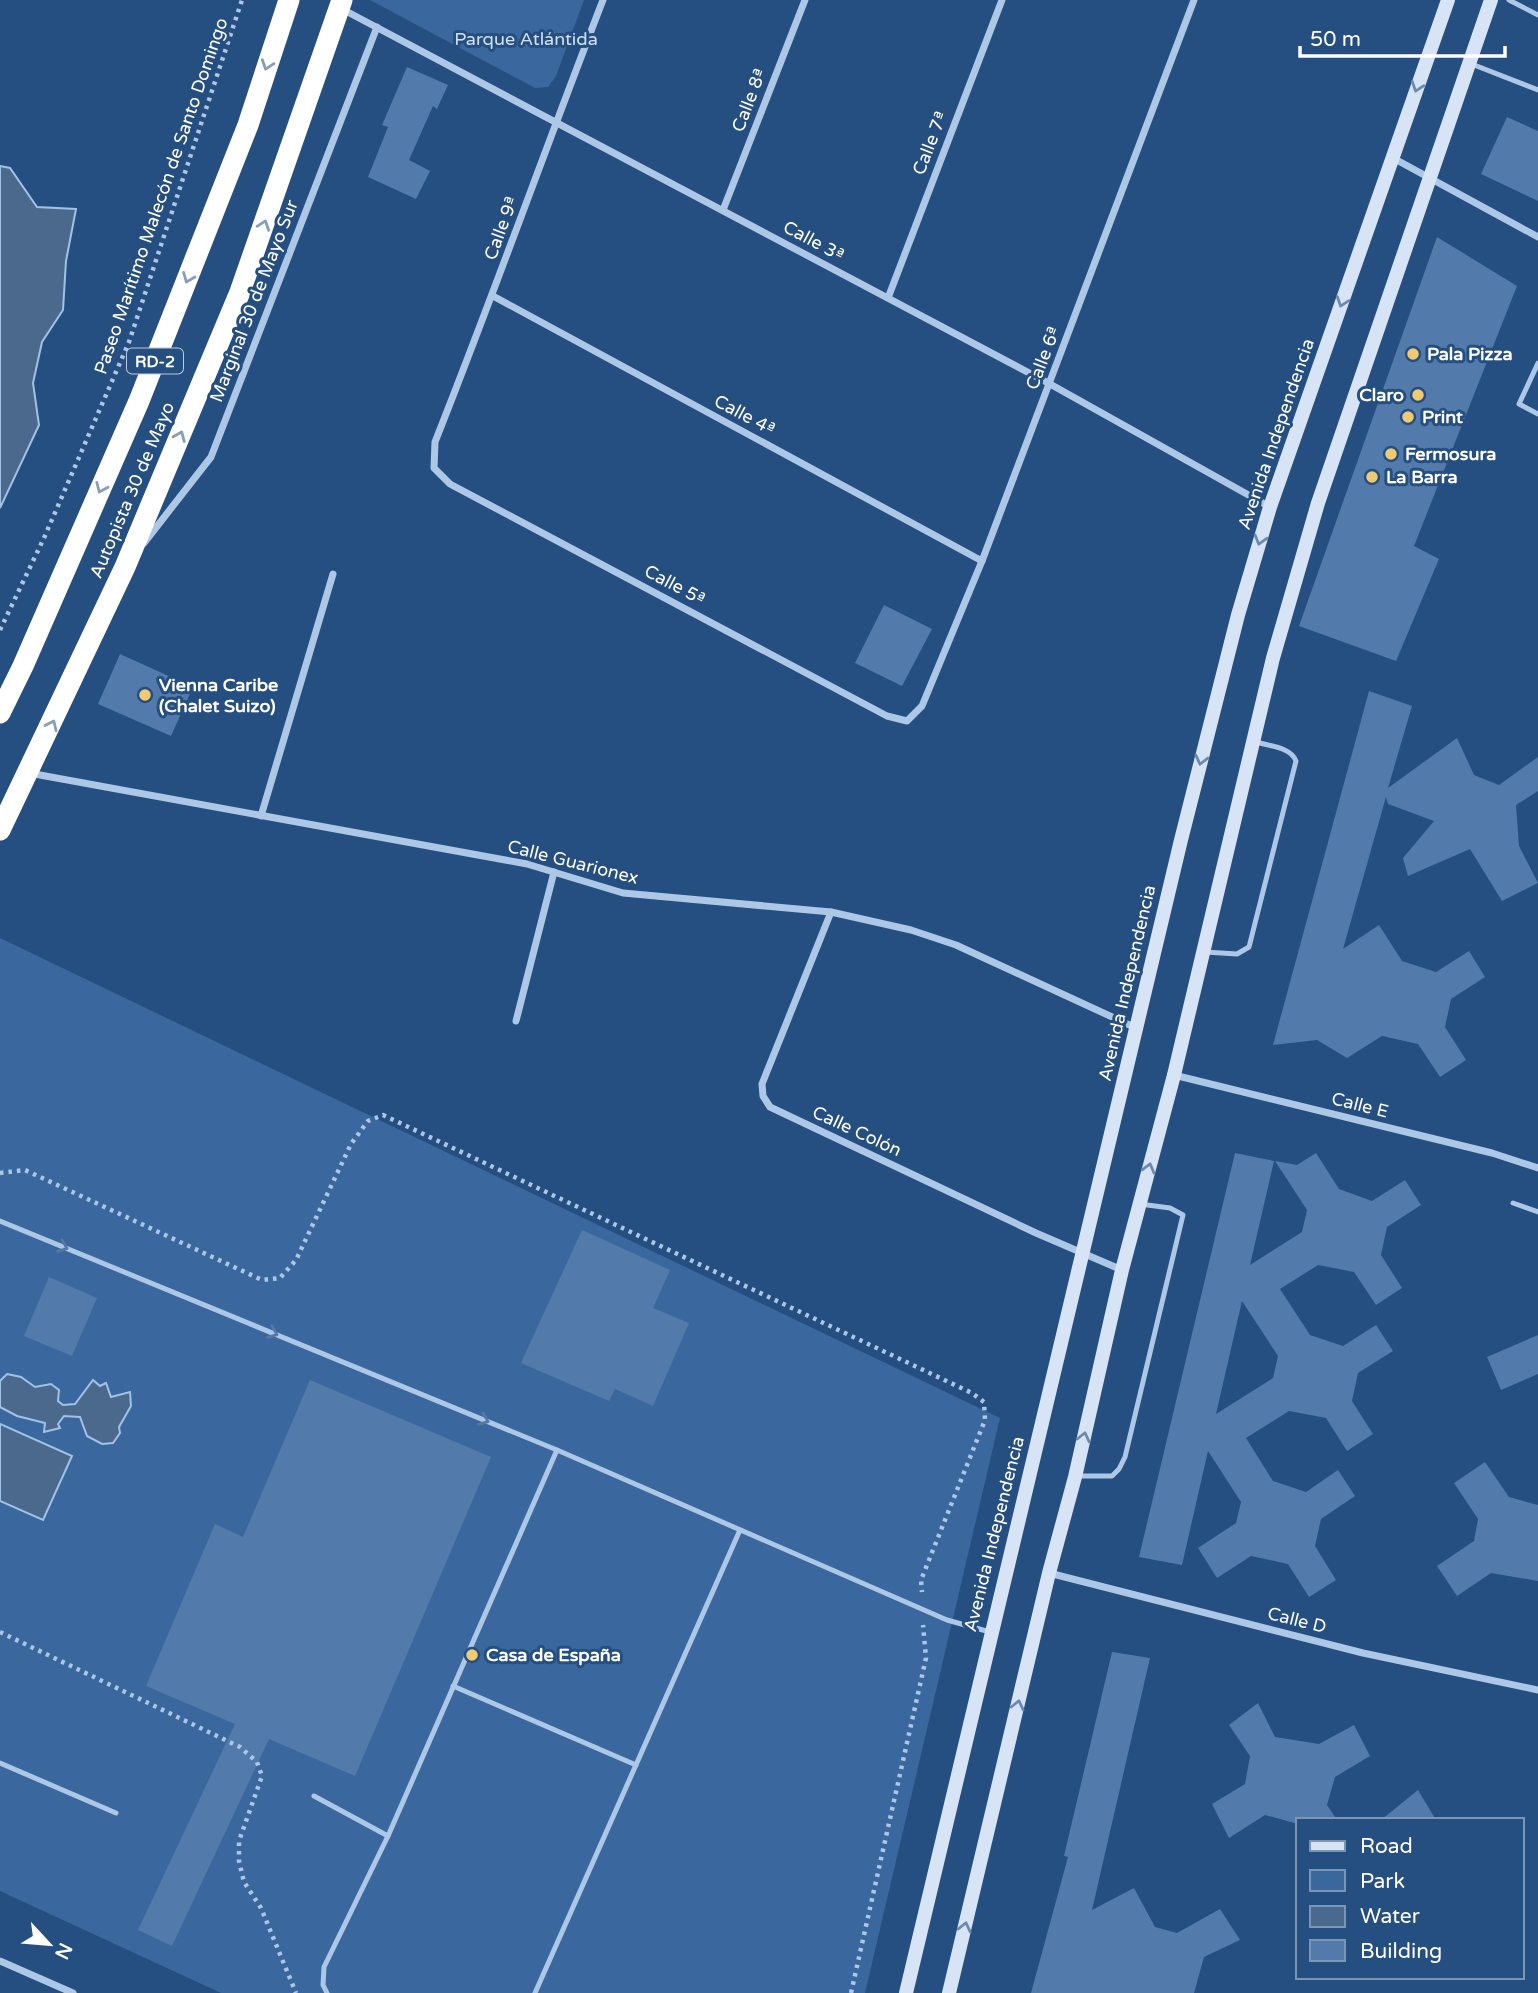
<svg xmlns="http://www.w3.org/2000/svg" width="1538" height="1993" viewBox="0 0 1538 1993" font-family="'Varela Round',sans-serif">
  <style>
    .green { fill: #3a689e }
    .water { fill: #4b698d; stroke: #a1c2e7; stroke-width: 2 }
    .building { fill: #527bac; fill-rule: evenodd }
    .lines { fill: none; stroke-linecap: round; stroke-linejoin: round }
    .path { stroke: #adc7e7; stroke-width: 4.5; stroke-dasharray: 3.5 5; stroke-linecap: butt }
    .lane { stroke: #adc7e7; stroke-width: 5 }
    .street { stroke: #adc7e7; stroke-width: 7 }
    .secondary { stroke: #d6e4f6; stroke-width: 14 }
    .highway { stroke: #fff; stroke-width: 21 }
    .oneway { stroke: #879eba }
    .oneway2 { stroke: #6c8ab0 }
    .oneway3 { stroke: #5578a5 }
    .poi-dot { fill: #f0ca71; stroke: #254e81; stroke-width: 2.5 }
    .labels { text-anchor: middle; stroke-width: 6; stroke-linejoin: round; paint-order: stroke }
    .shield { fill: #254e81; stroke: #becad9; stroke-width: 2 }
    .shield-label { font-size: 16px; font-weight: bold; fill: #fff }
    .park-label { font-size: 18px; fill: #d0e1f5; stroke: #254e81 }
    .street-label { font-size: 18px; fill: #fff; stroke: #254e81 }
    .poi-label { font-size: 18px; font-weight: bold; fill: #fff; stroke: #254e81; text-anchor: start }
  </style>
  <rect width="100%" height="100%" fill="#254e81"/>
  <g class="green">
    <polygon points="370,0 584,0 556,76 548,87 535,88"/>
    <polygon points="0,938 1000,1418 865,1993 221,1993 0,1891"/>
  </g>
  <g class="water">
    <polygon points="0,166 10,168 37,207 76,209 66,261 63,310 42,342 33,383 39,425 0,508"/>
    <polygon points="7,1374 21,1377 35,1387 51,1384 59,1390 58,1401 63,1405 75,1404 93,1380 100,1386 106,1383 111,1397 130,1392 131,1406 119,1427 120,1433 113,1443 102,1444 87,1436 80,1417 64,1416 58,1424 60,1428 44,1432 45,1423 17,1416 0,1407 0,1381"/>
    <polygon points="0,1424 72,1456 43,1520 0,1501"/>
  </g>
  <g class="building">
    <polygon points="407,67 448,85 437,109 433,106 409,160 430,171 416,199 368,177 388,127 382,125"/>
    <polygon points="1507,117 1538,131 1538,201 1481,174"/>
    <polygon points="1437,237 1517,286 1414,546 1439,559 1396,661 1299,626"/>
    <polygon points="884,605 932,629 902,686 855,663"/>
    <polygon points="120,654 193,687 171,736 98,704"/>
    <polygon points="1369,691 1412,706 1388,788 1457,738 1474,775 1499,785 1538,757 1538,791 1516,805 1519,846 1538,883 1502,901 1470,849 1408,876 1403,858 1434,821 1388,804 1386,797 1343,949 1379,925 1402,961 1436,972 1469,951 1485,977 1451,999 1445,1027 1466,1060 1440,1077 1418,1044 1382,1036 1347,1058 1317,1040 1273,1045"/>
    <path d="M1235,1153L1274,1161L1250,1265L1302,1232L1307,1210L1275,1161L1297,1165L1316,1153L1339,1189L1372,1201L1405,1180L1421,1205L1387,1227L1381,1255L1402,1288L1376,1305L1354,1272L1318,1265L1280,1289L1310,1335L1343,1346L1376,1325L1393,1351L1358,1373L1352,1401L1373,1434L1347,1451L1326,1418L1289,1411L1246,1438L1273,1481L1306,1492L1338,1470L1355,1496L1321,1519L1315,1546L1336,1580L1309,1597L1288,1564L1251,1556L1217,1578L1198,1548L1236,1523L1241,1502L1208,1451L1182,1565L1139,1557ZM1242,1301L1278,1356L1273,1378L1216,1414Z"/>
    <polygon points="582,1230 670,1270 653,1308 689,1323 653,1406 615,1389 609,1401 521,1363"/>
    <polygon points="49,1277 97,1298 72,1356 24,1336"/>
    <polygon points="1538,1335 1538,1374 1501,1390 1487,1357"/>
    <polygon points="310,1380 491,1457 355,1776 269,1739 172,1946 138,1930 235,1724 146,1686 215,1524 243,1537"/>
    <polygon points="1485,1462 1509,1497 1538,1505 1538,1581 1491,1573 1457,1596 1437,1566 1474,1541 1478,1519 1454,1483"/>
    <polygon points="1112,1652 1150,1658 1092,1910 1134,1888 1155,1927 1177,1933 1220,1909 1240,1940 1204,1957 1194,1993 1031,1993 1068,1857 1064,1856"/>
    <polygon points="1258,1703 1275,1737 1319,1744 1354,1725 1370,1756 1335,1777 1327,1805 1337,1820 1298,1820 1298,1824 1265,1815 1229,1838 1212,1804 1245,1784 1250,1756 1229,1725"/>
    <polygon points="1418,1790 1436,1820 1381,1820"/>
  </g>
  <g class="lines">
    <g class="path">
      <polyline points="0,630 44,538 129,342 242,0"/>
      <polyline points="0,1173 25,1170 262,1280 280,1278 296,1260 351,1144 368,1121 383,1115 972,1393 984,1402 985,1420 921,1580 922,1592"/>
      <polyline points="0,1632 240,1747 257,1762 262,1776 239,1841 239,1861 244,1882 261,1908 296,1993"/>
      <polyline points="851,1993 926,1658 923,1625"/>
    </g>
    <g class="lane">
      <polyline points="1509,0 1538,15"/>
      <polyline points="1469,63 1538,90"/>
      <polyline points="1538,363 1519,404 1538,414"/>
      <path d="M1205,952L1237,954L1249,947L1296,761C1291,747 1269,746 1256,742"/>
      <polyline points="1513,1203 1538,1212"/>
      <polyline points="0,1221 557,1450 947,1620 990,1632"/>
      <polyline points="1078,1476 1112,1476 1119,1469 1125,1457 1183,1215 1170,1208 1140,1204"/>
      <polyline points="453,1686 636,1765"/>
      <polyline points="0,1763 116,1813"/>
      <polyline points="314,1796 388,1836"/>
      <polyline points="327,1993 323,1985 324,1967 388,1836 557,1450"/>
      <polyline points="535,1993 740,1530"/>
    </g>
    <g class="street">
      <path d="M603,0C546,147 493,296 435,442L434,468L450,484L887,716L907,721L922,706L982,561L1194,0"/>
      <polyline points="342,9 1050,384 1270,507"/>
      <polyline points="1393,158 1538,237"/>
      <polyline points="723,210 805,0"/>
      <polyline points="493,296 982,561"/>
      <polyline points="888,298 1002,0"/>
      <polyline points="144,543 211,457 377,27"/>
      <polyline points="29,773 527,864 623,893 831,912 911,930 956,945 1136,1028"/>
      <polyline points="261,816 333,574"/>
      <polyline points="831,912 762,1084 763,1096 770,1107 1036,1233 1122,1270"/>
      <polyline points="516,1021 554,872"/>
      <polyline points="1174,1075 1492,1153 1538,1168"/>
      <polyline points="1049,1573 1363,1653 1538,1690"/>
      <polyline points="0,1961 73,1993"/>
    </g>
    <g class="secondary">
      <polyline points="906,1993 1181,840 1238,615 1270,507 1448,0"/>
      <polyline points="949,1993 1049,1573 1075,1477 1122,1270 1174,1075 1273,658 1318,503 1491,0"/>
    </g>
    <g class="highway">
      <polyline points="0,713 23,666 139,401 248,125 289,0"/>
      <polyline points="0,830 125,567 240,292 342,0"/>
    </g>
  </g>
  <defs><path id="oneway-chevron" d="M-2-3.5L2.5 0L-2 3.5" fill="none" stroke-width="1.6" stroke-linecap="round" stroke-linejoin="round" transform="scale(1.75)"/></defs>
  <g class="oneway">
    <use href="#oneway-chevron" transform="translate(267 65) rotate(108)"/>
    <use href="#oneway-chevron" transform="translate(264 225) rotate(-71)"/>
    <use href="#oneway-chevron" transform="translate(188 278) rotate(112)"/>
    <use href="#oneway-chevron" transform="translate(180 436) rotate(-67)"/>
    <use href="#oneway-chevron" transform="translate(101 488) rotate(114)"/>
    <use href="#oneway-chevron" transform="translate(52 725) rotate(-65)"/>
  </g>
  <g class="oneway2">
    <use href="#oneway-chevron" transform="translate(1417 87) rotate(109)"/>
    <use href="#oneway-chevron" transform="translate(1342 302) rotate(109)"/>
    <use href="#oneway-chevron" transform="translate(1260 540) rotate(106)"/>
    <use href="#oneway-chevron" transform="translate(1201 760) rotate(104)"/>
    <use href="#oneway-chevron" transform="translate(1149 1168) rotate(-75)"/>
    <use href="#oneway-chevron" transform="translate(1084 1437) rotate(-77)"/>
    <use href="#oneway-chevron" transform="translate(1018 1705) rotate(-77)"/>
    <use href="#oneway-chevron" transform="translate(965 1927) rotate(-77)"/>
  </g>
  <g class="oneway3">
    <use href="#oneway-chevron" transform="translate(63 1247) rotate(22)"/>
    <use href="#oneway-chevron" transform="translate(273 1333) rotate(22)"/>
    <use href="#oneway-chevron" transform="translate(484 1420) rotate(22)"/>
  </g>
  <g class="poi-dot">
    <circle cx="1413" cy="354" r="7"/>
    <circle cx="1418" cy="395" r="7"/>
    <circle cx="1408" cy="417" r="7"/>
    <circle cx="1391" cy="454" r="7"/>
    <circle cx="1372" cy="477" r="7"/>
    <circle cx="145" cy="695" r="7"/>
    <circle cx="472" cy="1655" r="7"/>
  </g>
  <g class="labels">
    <rect class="shield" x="127" y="348.5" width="56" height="25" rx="5"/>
    <g class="shield-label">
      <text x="155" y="367">RD-2</text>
    </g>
    <g class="park-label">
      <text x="526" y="45">Parque Atlántida</text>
    </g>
    <g class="street-label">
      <text transform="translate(749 100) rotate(-69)" y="6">Calle 8ª</text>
      <text transform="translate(930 143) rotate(-69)" y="6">Calle 7ª</text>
      <text transform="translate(161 196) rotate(-71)" y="6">Paseo Marítimo Malecón de Santo Domingo</text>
      <text transform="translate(501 228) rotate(-70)" y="6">Calle 9ª</text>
      <text transform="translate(814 241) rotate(28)" y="6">Calle 3ª</text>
      <text transform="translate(254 301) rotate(-69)" y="6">Marginal 30 de Mayo Sur</text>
      <text transform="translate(1043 358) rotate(-69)" y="6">Calle 6ª</text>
      <text transform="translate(745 415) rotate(28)" y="6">Calle 4ª</text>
      <text transform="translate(1276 434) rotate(-71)" y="6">Avenida Independencia</text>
      <text transform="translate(132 490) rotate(-67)" y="6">Autopista 30 de Mayo</text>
      <text transform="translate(675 585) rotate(28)" y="6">Calle 5ª</text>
      <text transform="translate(573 862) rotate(14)" y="6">Calle Guarionex</text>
      <text transform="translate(1127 983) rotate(-77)" y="6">Avenida Independencia</text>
      <text transform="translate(1360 1105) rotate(14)" y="6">Calle E</text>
      <text transform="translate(857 1131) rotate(25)" y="6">Calle Colón</text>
      <text transform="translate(994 1534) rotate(-76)" y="6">Avenida Independencia</text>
      <text transform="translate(1297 1620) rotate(14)" y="6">Calle D</text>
    </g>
    <g class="poi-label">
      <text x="1427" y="360">Pala Pizza</text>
      <text x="1404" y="401" text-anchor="end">Claro</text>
      <text x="1422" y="423">Print</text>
      <text x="1405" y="460">Fermosura</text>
      <text x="1386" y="483">La Barra</text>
      <text x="159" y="691">Vienna Caribe<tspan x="159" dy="21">(Chalet Suizo)</tspan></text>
      <text x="486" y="1661">Casa de España</text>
    </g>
  </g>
  <rect x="1296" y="1818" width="228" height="161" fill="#254e81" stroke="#7c95b3" stroke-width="2"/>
  <rect x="1310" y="1841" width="35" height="10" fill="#d6e4f6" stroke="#7c95b3" stroke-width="2"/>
  <text x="1360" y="1853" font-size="21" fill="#ffffff">Road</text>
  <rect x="1310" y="1870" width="35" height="21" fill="#3a689e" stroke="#7c95b3" stroke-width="2"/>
  <text x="1360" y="1888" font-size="21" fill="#ffffff">Park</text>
  <rect x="1310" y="1906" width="35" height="21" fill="#4b698d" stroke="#7c95b3" stroke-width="2"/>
  <text x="1360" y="1923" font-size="21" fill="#ffffff">Water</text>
  <rect x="1310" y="1940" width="35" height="21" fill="#527bac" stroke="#7c95b3" stroke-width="2"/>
  <text x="1360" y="1958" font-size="21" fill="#ffffff">Building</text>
  <g transform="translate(49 1944) rotate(116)" stroke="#254e81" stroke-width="5" paint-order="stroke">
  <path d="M0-5L12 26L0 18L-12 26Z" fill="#ffffff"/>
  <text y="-10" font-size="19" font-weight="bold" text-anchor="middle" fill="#ffffff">N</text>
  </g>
  <path d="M1300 46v10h205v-10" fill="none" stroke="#ffffff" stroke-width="3.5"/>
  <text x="1310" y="46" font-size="21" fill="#ffffff" stroke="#254e81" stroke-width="5" paint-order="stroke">50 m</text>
</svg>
